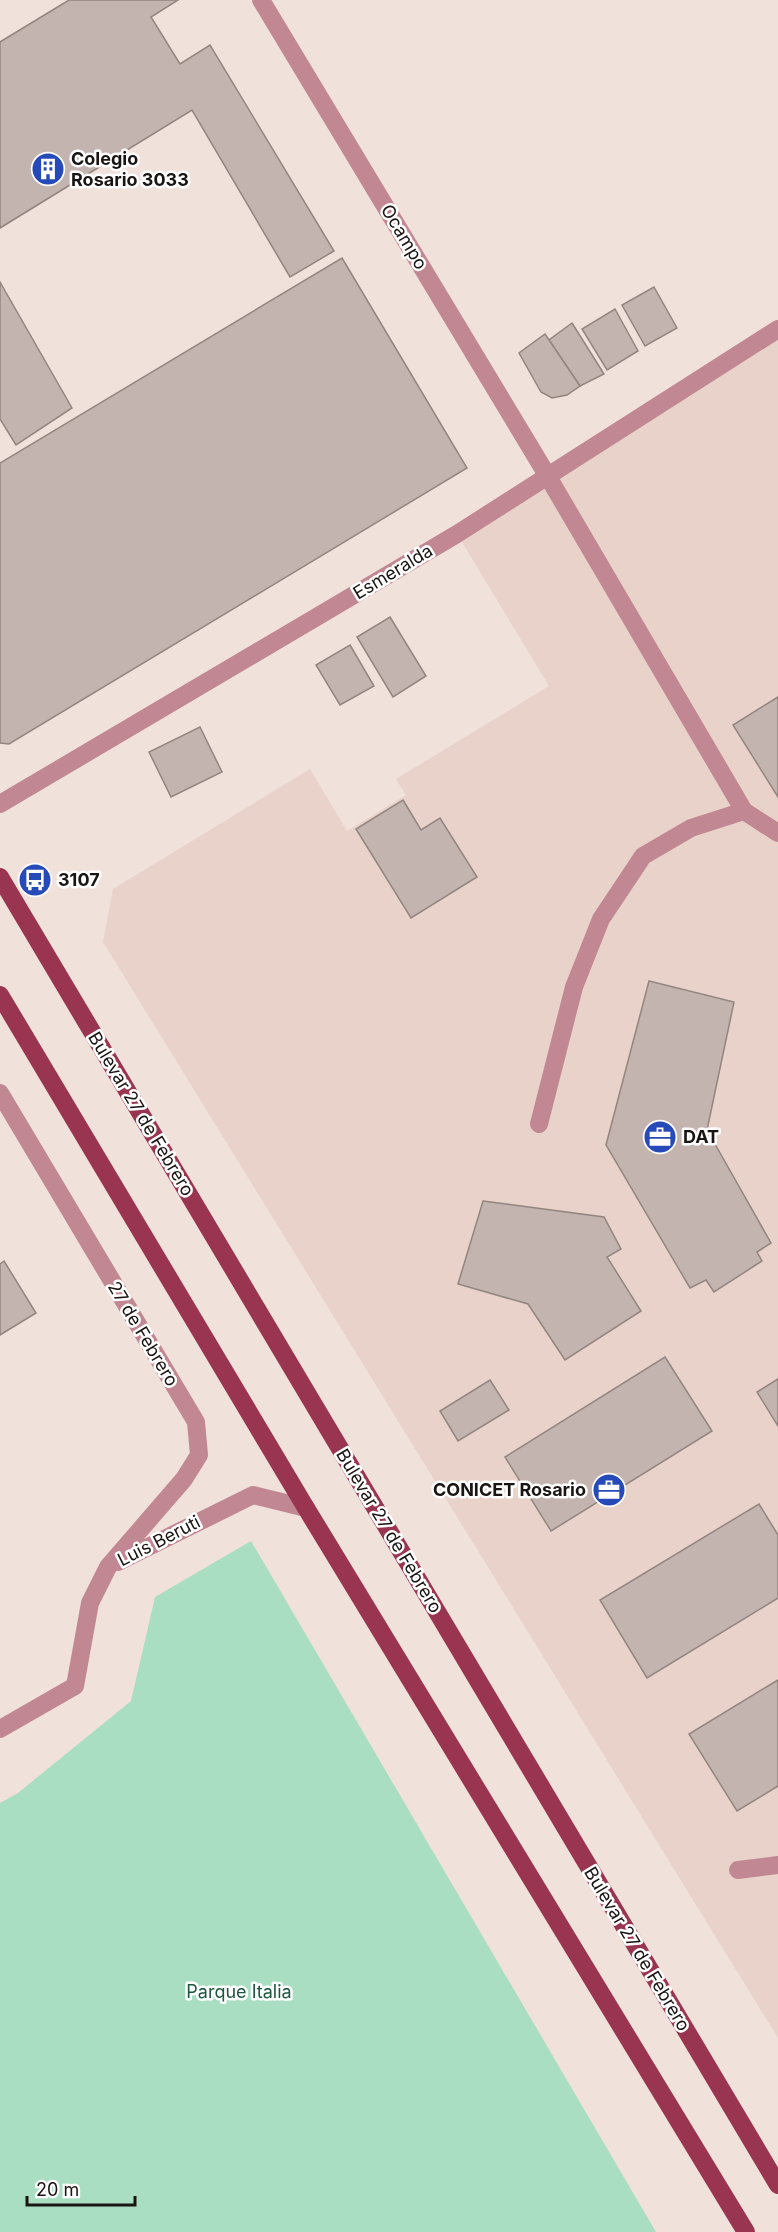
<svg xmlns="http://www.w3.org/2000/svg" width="778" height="2232" viewBox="0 0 778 2232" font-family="Inter,sans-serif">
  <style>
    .built { fill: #e9d2ca }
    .green { fill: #aadec2 }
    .building { fill: #c3b4af; stroke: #938580; stroke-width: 1.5 }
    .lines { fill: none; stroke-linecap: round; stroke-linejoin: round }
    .minor { stroke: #c18893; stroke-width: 18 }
    .major { stroke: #993551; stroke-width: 18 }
    .labels { text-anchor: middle; stroke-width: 5; stroke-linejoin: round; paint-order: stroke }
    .poi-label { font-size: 18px; font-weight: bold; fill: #1a1513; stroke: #fff; text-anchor: start }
    .street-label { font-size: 18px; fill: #1a1513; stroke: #fff }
    .park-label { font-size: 18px; fill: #1b583e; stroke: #fff }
  </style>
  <rect width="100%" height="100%" fill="#f0e1db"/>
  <polygon class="built" points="778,329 778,2038 103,942 113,889 310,769 347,831 406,795 396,779 549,686 457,534"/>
  <polygon class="green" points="251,1541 656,2232 0,2232 0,1803 18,1793 131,1701 155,1597"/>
  <g class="building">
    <polygon points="69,0 178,0 151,17 180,64 210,45 334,251 290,277 192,110 0,228 0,42"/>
    <polygon points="342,258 467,468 9,744 0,743 0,463"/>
    <polygon points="0,282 72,408 16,445 0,419"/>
    <polygon points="654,287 677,328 645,346 622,305"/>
    <polygon points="615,309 638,351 607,370 582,329"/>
    <polygon points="572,323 604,374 580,386 549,340"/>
    <polygon points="545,334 580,386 567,395 552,398 541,392 519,353"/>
    <polygon points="390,617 426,676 393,697 357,637"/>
    <polygon points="350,645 374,686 340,705 316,665"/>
    <polygon points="778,697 778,797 733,725"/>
    <polygon points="200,727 222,772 171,797 149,752"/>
    <polygon points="403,800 421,830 440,818 477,877 411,918 356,829"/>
    <polygon points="649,981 734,1002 707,1130 771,1243 757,1252 762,1261 714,1292 706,1280 690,1288 606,1145"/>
    <polygon points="483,1201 604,1217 621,1249 607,1257 641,1311 565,1360 528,1304 458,1284"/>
    <polygon points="4,1261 36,1313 0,1335 0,1264"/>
    <polygon points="665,1357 712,1431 551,1531 505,1457"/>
    <polygon points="778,1379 778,1426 757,1392"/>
    <polygon points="490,1380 509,1410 458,1441 440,1411"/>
    <polygon points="759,1504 778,1535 778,1598 647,1678 600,1600"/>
    <polygon points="778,1680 778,1786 737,1811 689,1734"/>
  </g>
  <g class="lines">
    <g class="minor">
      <polyline points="261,0 547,475 744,811 778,833"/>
      <polyline points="0,804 457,534 778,329"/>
      <polyline points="0,1093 196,1422 199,1455 184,1479 108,1567 90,1603 75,1686 0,1729"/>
      <polyline points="539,1124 574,987 601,919 643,856 691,828 744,811"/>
      <polyline points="118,1562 253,1495 306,1508"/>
      <polyline points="738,1870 778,1865"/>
    </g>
    <g class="major">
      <polyline points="0,877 778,2185"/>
      <polyline points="0,995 306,1508 746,2232"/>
    </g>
  </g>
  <defs>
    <g id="building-disc" transform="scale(1.725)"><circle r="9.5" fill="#274ab9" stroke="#fff"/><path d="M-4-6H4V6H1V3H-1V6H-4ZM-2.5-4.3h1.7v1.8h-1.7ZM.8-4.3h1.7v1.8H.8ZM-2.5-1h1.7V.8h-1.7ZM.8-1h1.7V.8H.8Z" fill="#fff"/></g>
    <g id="bus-disc" transform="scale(1.725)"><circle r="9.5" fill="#274ab9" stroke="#fff"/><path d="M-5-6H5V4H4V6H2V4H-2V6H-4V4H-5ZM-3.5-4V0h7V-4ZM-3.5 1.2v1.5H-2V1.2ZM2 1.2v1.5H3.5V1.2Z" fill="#fff"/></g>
    <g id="office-disc" transform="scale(1.725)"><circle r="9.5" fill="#274ab9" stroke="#fff"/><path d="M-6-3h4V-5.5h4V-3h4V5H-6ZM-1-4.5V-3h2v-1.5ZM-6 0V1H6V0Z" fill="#fff"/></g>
  </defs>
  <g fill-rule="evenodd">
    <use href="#building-disc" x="48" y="169"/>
    <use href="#bus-disc" x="35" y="880"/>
    <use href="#office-disc" x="660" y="1137"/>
    <use href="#office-disc" x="609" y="1490"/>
  </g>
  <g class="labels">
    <g class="poi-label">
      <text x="71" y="165">Colegio<tspan x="71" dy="21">Rosario 3033</tspan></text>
      <text x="58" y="886">3107</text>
      <text x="683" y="1143">DAT</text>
      <text x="586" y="1496" text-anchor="end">CONICET Rosario</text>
    </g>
    <g class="street-label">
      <text transform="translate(404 237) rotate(59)" y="6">Ocampo</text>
      <text transform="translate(393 572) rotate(-31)" y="6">Esmeralda</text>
      <text transform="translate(141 1114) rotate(59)" y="6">Bulevar 27 de Febrero</text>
      <text transform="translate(143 1334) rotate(59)" y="6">27 de Febrero</text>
      <text transform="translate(389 1531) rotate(59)" y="6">Bulevar 27 de Febrero</text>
      <text transform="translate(159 1541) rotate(-27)" y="6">Luis Beruti</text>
      <text transform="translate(637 1949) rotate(59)" y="6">Bulevar 27 de Febrero</text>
    </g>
    <g class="park-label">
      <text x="239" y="1998">Parque Italia</text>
    </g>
  </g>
  <path d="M27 2196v9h108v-9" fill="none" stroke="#1a1513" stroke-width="3"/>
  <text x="36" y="2196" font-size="18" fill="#1a1513" stroke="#ffffff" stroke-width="4.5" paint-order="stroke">20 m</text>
</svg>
